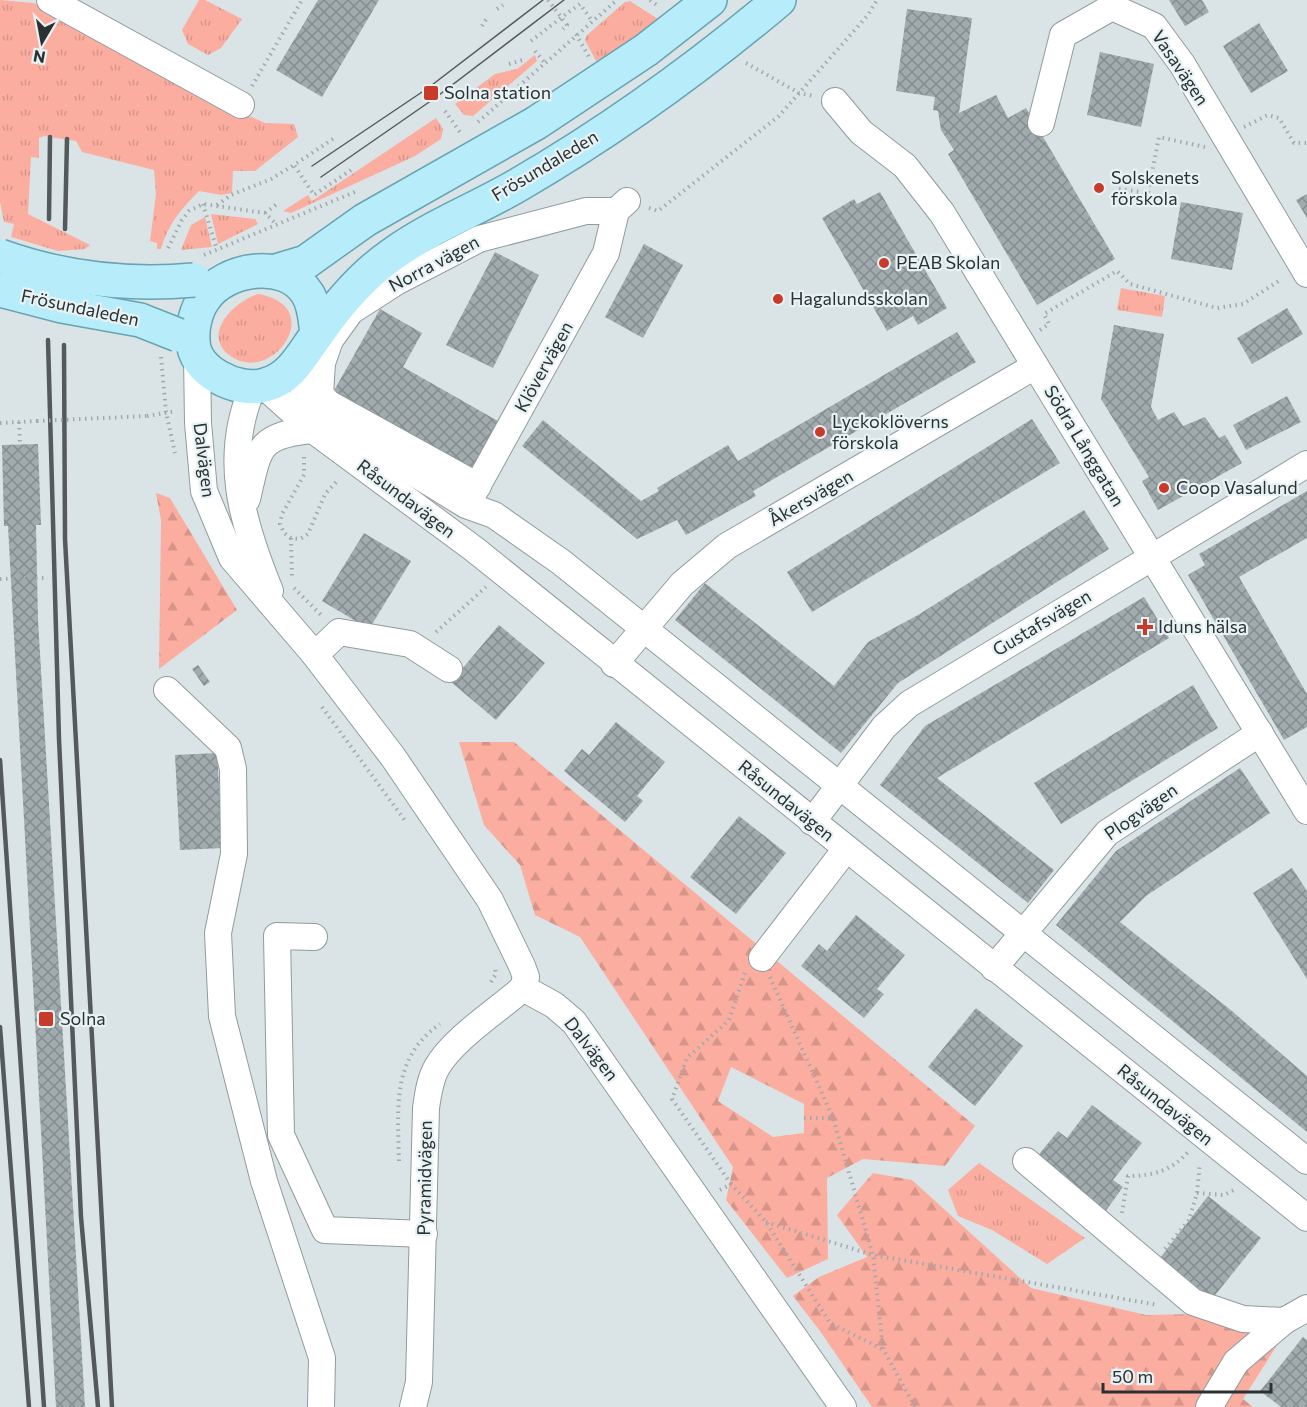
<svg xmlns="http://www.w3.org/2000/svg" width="1307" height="1407" viewBox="0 0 1307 1407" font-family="Commissioner,sans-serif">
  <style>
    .grass { fill: url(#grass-tufts) }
    .forest { fill: url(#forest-firs); fill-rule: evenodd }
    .building { fill: url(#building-cross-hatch) }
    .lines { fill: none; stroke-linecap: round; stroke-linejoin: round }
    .minor-casing { stroke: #919b9e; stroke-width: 28 }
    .major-casing { stroke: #67a3b2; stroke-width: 36 }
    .path { stroke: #a1a9ab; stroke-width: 4; stroke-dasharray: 1.5 4.5; stroke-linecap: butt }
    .minor { stroke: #fff; stroke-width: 26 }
    .major { stroke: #b7edfb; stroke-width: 33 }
    .tram { stroke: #545a5b; stroke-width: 1.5 }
    .rail { stroke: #545a5b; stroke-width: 4.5 }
    .major-bridge-casing { stroke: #67a3b2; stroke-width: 36; stroke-linecap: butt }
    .path-bridge { stroke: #a1a9ab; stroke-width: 4; stroke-dasharray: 1.5 4.5; stroke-linecap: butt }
    .major-bridge { stroke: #b7edfb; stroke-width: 33 }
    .poi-dot { fill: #c83b2b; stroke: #e7f2f5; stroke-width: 2 }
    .labels { text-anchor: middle; stroke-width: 4.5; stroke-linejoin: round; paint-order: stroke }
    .street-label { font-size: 18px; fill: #2c3031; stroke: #e7f2f5 }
    .poi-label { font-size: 18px; fill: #2c3031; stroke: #e7f2f5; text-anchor: start }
  </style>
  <defs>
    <pattern id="grass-tufts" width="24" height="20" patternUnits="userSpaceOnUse" patternTransform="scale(1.5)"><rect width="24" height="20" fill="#fbada0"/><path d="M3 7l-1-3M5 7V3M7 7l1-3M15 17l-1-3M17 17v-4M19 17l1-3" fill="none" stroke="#d7958a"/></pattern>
    <pattern id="forest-firs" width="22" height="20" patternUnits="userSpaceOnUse" patternTransform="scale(1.5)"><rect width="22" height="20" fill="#fbada0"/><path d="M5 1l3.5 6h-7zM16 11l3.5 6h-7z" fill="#d7958a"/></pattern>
    <pattern id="building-cross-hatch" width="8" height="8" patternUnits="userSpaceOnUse" patternTransform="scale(1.5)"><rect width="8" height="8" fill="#a1abae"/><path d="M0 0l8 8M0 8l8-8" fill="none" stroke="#838c8e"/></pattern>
  </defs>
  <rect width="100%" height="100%" fill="#dae4e7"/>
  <g class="grass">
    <path d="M0,0L34,3L126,54L247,115L265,123L294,124L298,137L255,171H233L232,193L221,195L199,191C181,209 168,224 161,249H157V243L150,241L156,194L154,170L82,152L76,141L44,136L39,138V158L31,157L28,214L90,245L85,249L58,251L11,237L14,224L4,222L0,202Z"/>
    <polygon points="199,0 205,0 242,19 221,48 208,55 188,44 182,30"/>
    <polygon points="630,1 661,21 631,43 596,61 585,40 586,36 625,2"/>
    <polygon points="535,55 537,61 473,116 464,115 455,104 495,74 517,69"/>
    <polygon points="436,118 443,129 441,139 415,156 291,213 283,211 308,195 312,201"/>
    <polygon points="211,214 255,219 258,224 218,244"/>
    <polygon points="205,217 212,247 181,250 191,225"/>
    <polygon points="1121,288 1165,296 1162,317 1117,310"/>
    <path d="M258,294C328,306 273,384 232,357C199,336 234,301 258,294Z"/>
    <polygon points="979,1163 1085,1238 1047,1264 992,1230 958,1216 948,1190"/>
  </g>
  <g class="forest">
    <polygon points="156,493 170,498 237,610 159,669 161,520"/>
    <path d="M459,742H514L975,1126L945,1166L863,1159L827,1178L828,1259L787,1278L726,1200L733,1167L580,937L535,915L520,865L484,825ZM731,1067L804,1104V1133L773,1137L718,1101Z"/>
    <polygon points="873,1173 912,1180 1031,1288 1146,1315 1194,1314 1281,1339 1243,1399 1253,1407 872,1407 820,1331 793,1296 819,1277 867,1257 837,1215"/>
  </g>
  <g class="building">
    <polygon points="318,0 379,0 322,97 276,70"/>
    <polygon points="1169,0 1202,0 1209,12 1185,26"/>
    <polygon points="907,9 972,18 959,113 996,95 1008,118 1026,108 1115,259 1037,305 948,154 954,150 941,130 938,111 933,110 935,97 896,91"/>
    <polygon points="1259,23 1288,71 1251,93 1223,46"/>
    <polygon points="1100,52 1154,64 1141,127 1087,115"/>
    <polygon points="880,192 947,308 918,325 913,316 887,331 822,218 854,199 857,204"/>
    <polygon points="1307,194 1307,218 1296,200"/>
    <polygon points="1181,202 1243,213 1232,270 1171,259"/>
    <polygon points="644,244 683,265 643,338 605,317"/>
    <polygon points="495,252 539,275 493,368 446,345"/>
    <polygon points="1287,308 1303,334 1252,364 1237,338"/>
    <polygon points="380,309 422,333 403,367 498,421 470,472 332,394"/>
    <polygon points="1114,325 1164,334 1151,407 1158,420 1174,412 1183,426 1205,417 1219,438 1225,435 1242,463 1158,510 1142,481 1149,477 1101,399"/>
    <polygon points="957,332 976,362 753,491 756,496 686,535 677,520 637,539 522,446 543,420 641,501 659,491 657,488 728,445 738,461"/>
    <polygon points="1287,396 1301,422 1246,450 1233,425"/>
    <polygon points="1032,419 1060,463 812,612 787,572"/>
    <polygon points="38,444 41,525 36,525 38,620 85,1407 56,1407 8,526 4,526 2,445"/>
    <polygon points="1307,491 1307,538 1239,577 1307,694 1307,727 1284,740 1188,575 1205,565 1199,554"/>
    <polygon points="1084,510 1109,549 898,683 841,753 675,620 705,583 834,686 868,642 918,615"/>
    <polygon points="364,533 411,561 369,629 322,601"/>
    <polygon points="1144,597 1169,638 937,778 1054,870 1028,903 880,785 925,726"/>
    <polygon points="499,625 545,663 496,720 451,682"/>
    <polygon points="198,665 210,682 204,686 192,669"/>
    <polygon points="1193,685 1218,728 1061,824 1034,783"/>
    <polygon points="616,722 665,762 637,796 643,801 625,822 564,771 582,749 589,755"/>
    <polygon points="217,753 223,848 180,850 175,755"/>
    <polygon points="1240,768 1270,813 1146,896 1120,922 1232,1011 1307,1076 1307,1132 1056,925 1116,851"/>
    <polygon points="739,816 786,853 736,914 690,877"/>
    <polygon points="1292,868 1307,891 1307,979 1253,893"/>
    <polygon points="856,915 905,955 877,989 884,994 864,1018 801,966 819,944 827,951"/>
    <polygon points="976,1008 1023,1046 975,1106 928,1067"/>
    <polygon points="1092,1105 1142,1143 1113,1180 1123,1187 1105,1212 1036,1158 1058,1131 1067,1138"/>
    <polygon points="1208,1196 1261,1238 1212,1299 1160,1258"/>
    <polygon points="1303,1337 1307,1340 1307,1407 1281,1407 1260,1391"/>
  </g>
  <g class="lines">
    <g class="minor-casing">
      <g id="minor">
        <polyline points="50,0 241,105"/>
        <polyline points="835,101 861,132 905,166 942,213 1307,811"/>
        <polyline points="1041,123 1063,35 1112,7 1154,26 1182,64 1307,274"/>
        <polyline points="197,356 198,423 204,491 232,558 315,655 393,757 490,900 522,966 526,977 523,988"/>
        <polyline points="293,369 305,391 336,425 466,505 494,515 561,562 1307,1161"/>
        <polyline points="264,386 313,430 474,549 1307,1218"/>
        <path d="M253,387C222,458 242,522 270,591"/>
        <polyline points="478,486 328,403 320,394 322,363 330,340 351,311 396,282 479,239 586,211 616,211"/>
        <path d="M247,499C259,448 257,435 313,430"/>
        <polyline points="469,501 606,253 616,211 627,201"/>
        <polyline points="315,655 339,632 410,644 449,669"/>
        <polyline points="614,664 682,584 727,546 1035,366"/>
        <polyline points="167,690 228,748 233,769 234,854 218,933 222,1016 264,1181 322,1358 321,1407"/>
        <polyline points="812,822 884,727 909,704 1307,464"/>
        <polyline points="314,937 277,936 281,1135 325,1230 424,1234"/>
        <polyline points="762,958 846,849"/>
        <polyline points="994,968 1107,833 1260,733"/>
        <polyline points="523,988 554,1005 574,1022 843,1407"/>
        <polyline points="1026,1161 1193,1302 1243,1319 1284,1321 1307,1308"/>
        <path d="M413,1407L419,1382L426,1108C428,1094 430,1079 437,1067C454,1038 497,1011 523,988"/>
        <polyline points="1209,1407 1236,1362 1284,1321"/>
      </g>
    </g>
    <g class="major-casing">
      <g id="major">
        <polyline points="276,271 306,262 365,220 536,123 646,50 710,0"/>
        <path d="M317,334C315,320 315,305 307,293C285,258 224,268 204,299C196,310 192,327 193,340C193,371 237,393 265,385C292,378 302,354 318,333C338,304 364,274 393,254C432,226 477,209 518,185C611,131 697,69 779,0"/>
      </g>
    </g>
    <g class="path">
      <polyline points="650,0 658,6"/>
      <polyline points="497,9 503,5"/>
      <polyline points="569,12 580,4 592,21"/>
      <polyline points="482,26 488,16"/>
      <polyline points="576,34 589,57"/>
      <polyline points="531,41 570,11"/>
      <polyline points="535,51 545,63"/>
      <polyline points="746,63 799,93 814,96"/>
      <polyline points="509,64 523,60"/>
      <polyline points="252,86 302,0"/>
      <polyline points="445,111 462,135"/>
      <polyline points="478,122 617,0"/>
      <polyline points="1244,127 1268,115 1279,118 1294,143 1307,143"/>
      <polyline points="333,139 294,165 314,195 354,168"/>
      <polyline points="1119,189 1148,193 1159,137 1205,147"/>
      <polyline points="203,204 217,250"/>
      <polyline points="217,205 231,195 271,179 294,165"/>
      <polyline points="649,208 658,211 779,116 868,15 877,0"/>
      <polyline points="265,213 277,204"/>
      <polyline points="168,248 182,220 189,211 203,204 265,213 276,224"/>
      <polyline points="204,255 357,191"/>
      <polyline points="1040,330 1049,324 1044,314 1117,271 1130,284 1217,308 1243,304 1282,279"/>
      <polyline points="161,357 166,412 175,453"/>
      <polyline points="147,416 176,411"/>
      <polyline points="19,422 20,445"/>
      <polyline points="0,423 37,421"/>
      <polyline points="304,457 304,475 282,514 280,524 284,533 291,538 300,539 308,534 325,494 339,479"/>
      <polyline points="291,538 292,580"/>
      <polyline points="19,570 20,578 48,578"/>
      <polyline points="0,579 20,578"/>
      <polyline points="294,588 323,617"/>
      <polyline points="436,632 486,587"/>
      <polyline points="322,707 406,822"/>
      <polyline points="770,977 833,1118 873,1255 883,1349 915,1407"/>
      <polyline points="491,982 496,974 495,967"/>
      <polyline points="804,1118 833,1118"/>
      <path d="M399,1161C398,1108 391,1058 440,1024"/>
      <polyline points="731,1184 672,1099 687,1058 729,1020 745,973"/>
      <polyline points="720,1190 731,1184 766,1222 830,1323 882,1349"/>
      <polyline points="1197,1193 1224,1195 1234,1190"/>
      <path d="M1122,1213L1128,1176C1153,1176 1171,1171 1188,1152"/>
      <polyline points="766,1222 873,1255 1158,1305"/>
      <polyline points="1165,1249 1189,1220 1197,1193 1200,1163"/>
    </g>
    <use href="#minor" class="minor"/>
    <use href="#major" class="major"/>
    <g class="tram">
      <polyline points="312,166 428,88 543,0"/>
      <polyline points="321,177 435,98 564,0"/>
    </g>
    <g class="rail">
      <polyline points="49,219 50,137"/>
      <polyline points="65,229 67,139"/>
      <polyline points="48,340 59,739 81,1217 98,1407"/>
      <polyline points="64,345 65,539 112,1407"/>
      <polyline points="0,760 44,1407"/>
      <polyline points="0,1027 29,1407"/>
    </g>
    <g class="major-bridge-casing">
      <g id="major-bridge">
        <path d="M0,256C64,279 126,286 194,280"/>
        <polyline points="0,290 62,306 140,320 178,335"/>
      </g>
    </g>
    <g class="path-bridge">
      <polyline points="548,0 567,25 563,29"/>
      <polyline points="37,421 147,416"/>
    </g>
    <use href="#major-bridge" class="major-bridge"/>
  </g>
  <g class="poi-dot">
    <rect x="423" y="85" width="16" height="16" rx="3"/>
    <circle cx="1099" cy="188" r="6"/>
    <circle cx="884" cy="263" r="6"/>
    <circle cx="778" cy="299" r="6"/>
    <circle cx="820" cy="432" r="6"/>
    <circle cx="1164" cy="488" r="6"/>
    <path d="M1142 618h6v6h6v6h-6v6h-6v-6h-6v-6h6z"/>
    <rect x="38" y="1011" width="16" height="16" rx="3"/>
  </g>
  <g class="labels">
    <g class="street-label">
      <text transform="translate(1180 68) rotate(56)" y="6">Vasavägen</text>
      <text transform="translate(545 166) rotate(-31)" y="6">Frösundaleden</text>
      <text transform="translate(434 264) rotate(-28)" y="6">Norra vägen</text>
      <text transform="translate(80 308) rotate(12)" y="6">Frösundaleden</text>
      <text transform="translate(544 367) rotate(-61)" y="6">Klövervägen</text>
      <text transform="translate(1084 446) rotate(59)" y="6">Södra Långgatan</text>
      <text transform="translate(204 460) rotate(83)" y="6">Dalvägen</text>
      <text transform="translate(811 498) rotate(-30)" y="6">Åkersvägen</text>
      <text transform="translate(406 499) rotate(37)" y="6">Råsundavägen</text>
      <text transform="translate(1042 623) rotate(-31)" y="6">Gustafsvägen</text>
      <text transform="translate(786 801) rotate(39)" y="6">Råsundavägen</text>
      <text transform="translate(1141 812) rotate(-35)" y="6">Plogvägen</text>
      <text transform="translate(591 1049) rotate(52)" y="6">Dalvägen</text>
      <text transform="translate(1165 1105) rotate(39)" y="6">Råsundavägen</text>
      <text transform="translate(425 1178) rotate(-89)" y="6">Pyramidvägen</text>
    </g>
    <g class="poi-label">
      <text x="444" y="99">Solna station</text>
      <text x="1111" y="184">Solskenets<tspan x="1111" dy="21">förskola</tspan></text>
      <text x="896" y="269">PEAB Skolan</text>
      <text x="790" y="305">Hagalundsskolan</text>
      <text x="832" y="428">Lyckoklöverns<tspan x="832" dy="21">förskola</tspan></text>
      <text x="1176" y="494">Coop Vasalund</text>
      <text x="1158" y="633">Iduns hälsa</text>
      <text x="60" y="1025">Solna</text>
    </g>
  </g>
  <g transform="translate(42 42) rotate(190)" stroke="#e7f2f5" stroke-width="4.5" paint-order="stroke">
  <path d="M0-4.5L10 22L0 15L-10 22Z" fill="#2c3031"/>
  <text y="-9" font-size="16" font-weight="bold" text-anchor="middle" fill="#2c3031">N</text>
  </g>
  <path d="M1103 1383v9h168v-9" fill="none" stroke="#2c3031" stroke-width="3"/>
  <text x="1112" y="1383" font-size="18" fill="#2c3031" stroke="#e7f2f5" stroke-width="4.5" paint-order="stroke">50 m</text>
</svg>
